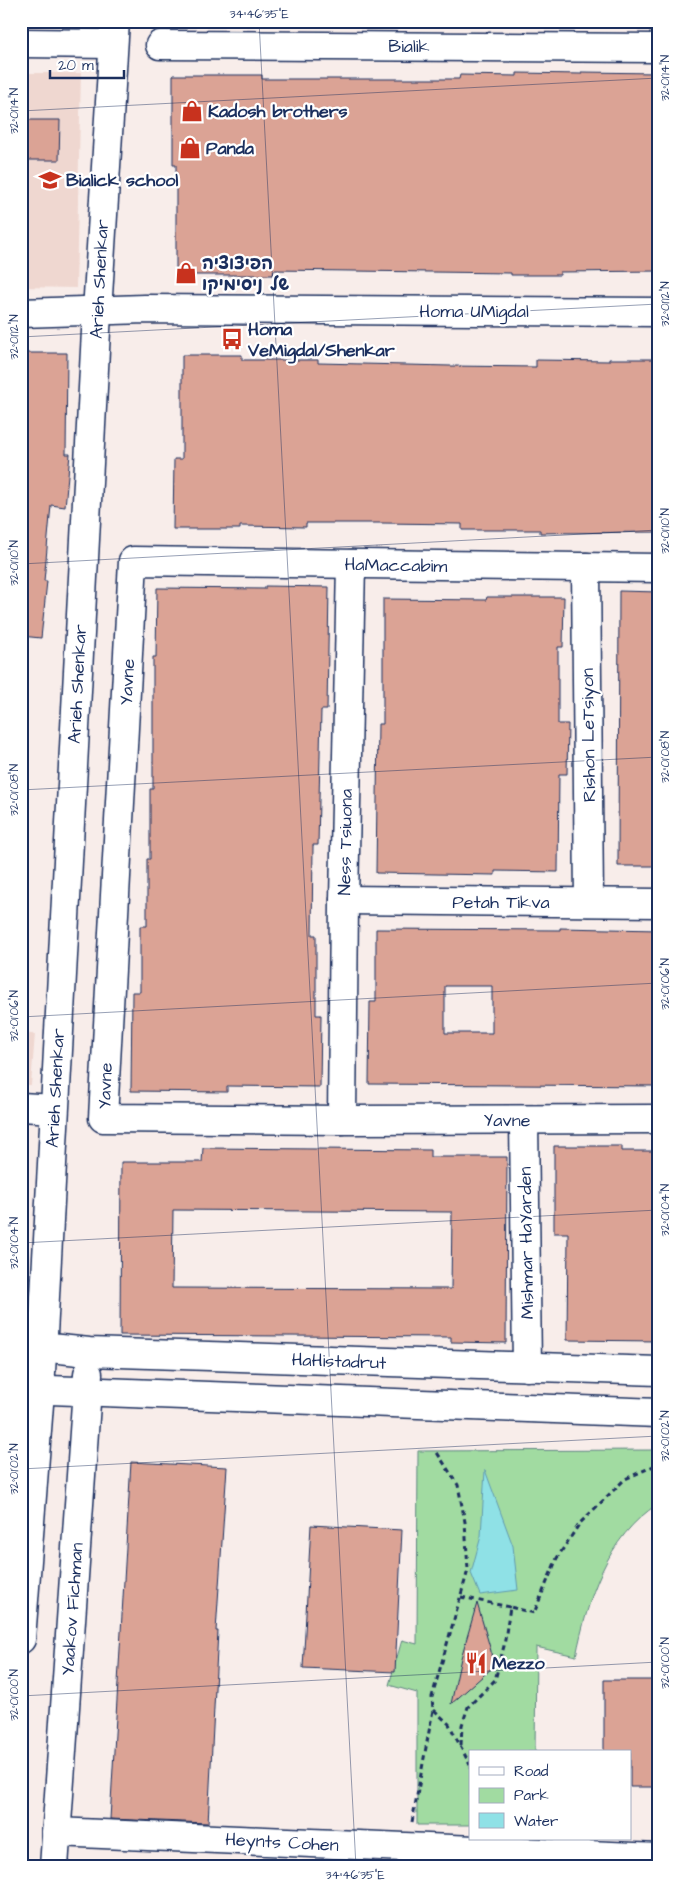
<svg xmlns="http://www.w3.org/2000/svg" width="679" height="1888" viewBox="0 0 679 1888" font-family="'Architects Daughter','Playpen Sans Hebrew',sans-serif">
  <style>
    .built { fill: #efd7d0 }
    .green { fill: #a1dba1; stroke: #5e8580 }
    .water { fill: #8fe1e6; stroke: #619ab0 }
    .building { fill: #dba395; stroke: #1b2f5e; fill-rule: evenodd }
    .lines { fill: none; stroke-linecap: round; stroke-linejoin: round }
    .minor-casing { stroke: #1b2f5e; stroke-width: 31 }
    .path { stroke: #1b2f5e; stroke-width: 3; stroke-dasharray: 5 4; stroke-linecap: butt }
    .minor { stroke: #fff; stroke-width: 28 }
    .ticks { fill: none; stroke: #1b2f5e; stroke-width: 1; stroke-opacity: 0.45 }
    .labels { text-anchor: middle; stroke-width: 4.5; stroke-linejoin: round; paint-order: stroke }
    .street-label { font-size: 18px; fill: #1b2f5e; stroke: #fff }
    .poi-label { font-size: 18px; font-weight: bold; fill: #1b2f5e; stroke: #fff; text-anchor: start }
    .neatline { fill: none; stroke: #1b2f5e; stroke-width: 2 }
    .ticks-label { font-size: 12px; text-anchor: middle; fill: #1b2f5e }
  </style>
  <rect width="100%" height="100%" fill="#f8edea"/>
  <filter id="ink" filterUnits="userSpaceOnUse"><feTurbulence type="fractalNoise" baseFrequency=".02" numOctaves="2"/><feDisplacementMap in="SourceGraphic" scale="10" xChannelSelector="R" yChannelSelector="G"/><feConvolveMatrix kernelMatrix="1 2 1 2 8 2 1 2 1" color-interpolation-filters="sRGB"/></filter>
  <g filter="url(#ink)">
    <g class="built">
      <polygon points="21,73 81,73 76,288 21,287"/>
      <polygon points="21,1033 35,1034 31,1085 21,1085"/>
    </g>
    <path class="green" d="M658,1450V1504C606,1537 588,1599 576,1656L536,1647L535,1752H470V1825H417V1693L389,1685L402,1640L417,1644L418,1451Z"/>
    <polygon class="water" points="485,1470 513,1546 518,1590 480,1595 471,1573 481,1536"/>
    <g class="building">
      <polygon points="581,72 658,73 658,271 560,272 560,275 511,275 511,273 274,270 273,275 176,275 176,165 173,165 173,75 262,75 262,79 459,79 460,75 517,76 517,73 581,74"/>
      <polygon points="21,120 60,120 59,160 21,160"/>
      <polygon points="21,353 67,353 66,454 70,454 65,507 51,505 44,581 47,581 41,638 21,636"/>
      <polygon points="182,355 242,355 242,360 318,360 318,363 450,366 536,367 536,360 609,361 609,359 658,359 658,532 540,533 540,530 462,530 462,524 382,523 306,523 306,527 240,526 240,529 173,529 174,459 182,459"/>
      <polygon points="265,586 329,587 327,710 321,710 318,845 313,845 312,935 316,935 316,1015 321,1015 320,1087 227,1086 227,1092 131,1091 132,992 140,992 140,926 147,926 147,859 150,859 150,789 153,789 153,657 156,657 157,588 265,589"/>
      <polygon points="619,591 658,592 658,866 618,866"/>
      <polygon points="487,597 564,597 563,647 558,647 558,724 568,724 567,774 559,774 558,872 495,871 495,875 376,873 378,724 383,724 383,599 486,600"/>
      <path d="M560,928L658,930V1086L369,1084L370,1002H376V929L560,930ZM445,986H492V1033H445Z"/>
      <polygon points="554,1146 622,1146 622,1151 658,1151 658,1341 567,1340 568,1233 554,1233"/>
      <path d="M203,1148L430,1150V1157H507L506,1343L451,1342V1337L120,1335L121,1162H202ZM173,1210L452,1212L451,1289L172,1288Z"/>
      <polygon points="131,1462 227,1467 216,1631 218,1631 208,1823 110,1819"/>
      <polygon points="311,1525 402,1530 395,1672 303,1668"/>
      <polygon points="477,1603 491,1651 492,1668 451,1704 461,1658"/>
      <polygon points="604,1680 658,1680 658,1787 630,1787 630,1752 604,1752"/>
    </g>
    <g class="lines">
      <g class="minor-casing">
        <g id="minor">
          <polyline points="21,43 113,44"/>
          <polyline points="160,45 658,48"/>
          <polyline points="21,313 145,309 658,312"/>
          <polyline points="586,567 589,902"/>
          <polyline points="658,568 133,561 103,1118 342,1120 658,1119"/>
          <polyline points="344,900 658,903"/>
          <polyline points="21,1107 54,1109"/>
          <polyline points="342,1120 344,900 351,564"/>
          <polyline points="524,1120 527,1367"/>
          <polyline points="21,1345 89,1352 658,1371"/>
          <polyline points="23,1389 658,1413"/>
          <polyline points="21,1639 40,1391 97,312 115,21"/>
          <polyline points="56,1832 658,1858"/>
          <polyline points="54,1867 88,1374"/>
        </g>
      </g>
      <g class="path">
        <polyline points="461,1597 510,1607"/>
        <polyline points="434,1710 449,1724 470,1765"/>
        <polyline points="461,1745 462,1725 468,1707 495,1680 504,1646 510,1607 534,1613 557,1558 580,1523 625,1479 658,1464"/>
        <polyline points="412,1822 433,1710 432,1697 468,1570 465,1522 458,1485 436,1451"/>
      </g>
      <use href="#minor" class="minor"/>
    </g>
  </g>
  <path class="ticks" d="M259,21L356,1867M21,111L658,78M21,337L658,304M21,564L658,530M21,790L658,757M21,1017L658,983M21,1243L658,1210M21,1469L658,1436M21,1696L658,1662"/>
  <defs>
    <g id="shop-bare" transform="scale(1.725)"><path d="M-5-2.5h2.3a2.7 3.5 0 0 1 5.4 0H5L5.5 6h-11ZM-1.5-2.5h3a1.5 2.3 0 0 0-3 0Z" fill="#c8321e" stroke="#fff" stroke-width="2.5" paint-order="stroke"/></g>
    <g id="school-bare" transform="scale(1.725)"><path d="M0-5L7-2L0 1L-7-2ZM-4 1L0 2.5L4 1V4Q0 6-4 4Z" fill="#c8321e" stroke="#fff" stroke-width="2.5" paint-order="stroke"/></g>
    <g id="bus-bare" transform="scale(1.725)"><path d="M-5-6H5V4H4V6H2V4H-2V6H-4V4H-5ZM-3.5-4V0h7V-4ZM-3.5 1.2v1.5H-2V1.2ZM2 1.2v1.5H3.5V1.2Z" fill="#c8321e" stroke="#fff" stroke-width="2.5" paint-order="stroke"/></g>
    <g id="restaurant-bare" transform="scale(1.725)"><path d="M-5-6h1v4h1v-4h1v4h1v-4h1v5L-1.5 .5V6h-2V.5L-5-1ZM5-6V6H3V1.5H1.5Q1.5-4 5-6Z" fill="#c8321e" stroke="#fff" stroke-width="2.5" paint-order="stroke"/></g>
  </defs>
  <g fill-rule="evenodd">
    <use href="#shop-bare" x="192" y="111"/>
    <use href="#shop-bare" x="190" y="148"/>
    <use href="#school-bare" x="50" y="180"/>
    <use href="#shop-bare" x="186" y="273"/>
    <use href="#bus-bare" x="232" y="339"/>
    <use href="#restaurant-bare" x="476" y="1663"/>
  </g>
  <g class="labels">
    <g class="street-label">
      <text x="409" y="52">Bialik</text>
      <text transform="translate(99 279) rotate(-87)" y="6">Arieh Shenkar</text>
      <text x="474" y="317">Homa UMigdal</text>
      <text transform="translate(396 565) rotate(1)" y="6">HaMaccabim</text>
      <text transform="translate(127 682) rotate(-87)" y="6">Yavne</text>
      <text transform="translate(77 684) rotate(-87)" y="6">Arieh Shenkar</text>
      <text transform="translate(588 735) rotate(-91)" y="6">Rishon LeTsiyon</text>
      <text transform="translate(345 842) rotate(-89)" y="6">Ness Tsiuona</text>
      <text x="501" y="908">Petah Tikva</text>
      <text transform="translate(105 1086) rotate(-88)" y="6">Yavne</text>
      <text transform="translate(55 1088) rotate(-87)" y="6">Arieh Shenkar</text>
      <text x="507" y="1126">Yavne</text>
      <text transform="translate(526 1243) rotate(-91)" y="6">Mishmar HaYarden</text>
      <text transform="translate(339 1361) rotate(2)" y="6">HaHistadrut</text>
      <text transform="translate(72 1609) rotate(-86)" y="6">Yaakov Fichman</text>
      <text transform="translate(282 1842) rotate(3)" y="6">Heynts Cohen</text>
    </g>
    <g class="poi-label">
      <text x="208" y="117">Kadosh brothers</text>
      <text x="206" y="154">Panda</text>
      <text x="66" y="186">Bialick school</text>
      <text x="202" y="269">הפיצוציה<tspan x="202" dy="21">של ניסימיקו</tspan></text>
      <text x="248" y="335">Homa<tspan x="248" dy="21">VeMigdal/Shenkar</tspan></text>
      <text x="492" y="1669">Mezzo</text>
    </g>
  </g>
  <rect width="679" height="1888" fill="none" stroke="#fff" stroke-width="55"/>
  <rect x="469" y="1750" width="162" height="90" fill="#ffffff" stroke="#a4acbf"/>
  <rect x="479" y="1767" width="25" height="8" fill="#ffffff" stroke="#a4acbf"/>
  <text x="514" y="1776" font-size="15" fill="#1b2f5e">Road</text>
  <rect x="479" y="1788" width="25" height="15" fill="#a1dba1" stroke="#a4acbf"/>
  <text x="514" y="1800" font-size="15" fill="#1b2f5e">Park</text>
  <rect x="479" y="1813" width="25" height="15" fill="#8fe1e6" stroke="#a4acbf"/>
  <text x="514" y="1826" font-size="15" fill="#1b2f5e">Water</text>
  <path d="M50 70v8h74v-8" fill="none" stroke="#1b2f5e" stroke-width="2.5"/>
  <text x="58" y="70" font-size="15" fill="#1b2f5e" stroke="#ffffff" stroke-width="4" paint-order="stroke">20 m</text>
  <rect x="28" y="28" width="624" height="1832" class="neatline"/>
  <g class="ticks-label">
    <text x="259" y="18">34°46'35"E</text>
    <text transform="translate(665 78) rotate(-90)" y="4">32°01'14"N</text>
    <text transform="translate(14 111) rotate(-90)" y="4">32°01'14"N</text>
    <text transform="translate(665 304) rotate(-90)" y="4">32°01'12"N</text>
    <text transform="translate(14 337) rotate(-90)" y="4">32°01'12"N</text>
    <text transform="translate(665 531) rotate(-90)" y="4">32°01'10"N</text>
    <text transform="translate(14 563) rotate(-90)" y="4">32°01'10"N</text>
    <text transform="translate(665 757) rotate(-90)" y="4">32°01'08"N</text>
    <text transform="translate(14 790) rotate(-90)" y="4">32°01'08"N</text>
    <text transform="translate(665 984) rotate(-90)" y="4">32°01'06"N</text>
    <text transform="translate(14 1016) rotate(-90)" y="4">32°01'06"N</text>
    <text transform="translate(665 1210) rotate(-90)" y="4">32°01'04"N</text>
    <text transform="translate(14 1243) rotate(-90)" y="4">32°01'04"N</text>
    <text transform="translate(665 1436) rotate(-90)" y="4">32°01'02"N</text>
    <text transform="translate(14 1469) rotate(-90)" y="4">32°01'02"N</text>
    <text transform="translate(665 1663) rotate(-90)" y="4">32°01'00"N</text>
    <text transform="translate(14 1695) rotate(-90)" y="4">32°01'00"N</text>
    <text x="355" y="1879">34°46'35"E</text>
  </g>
</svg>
